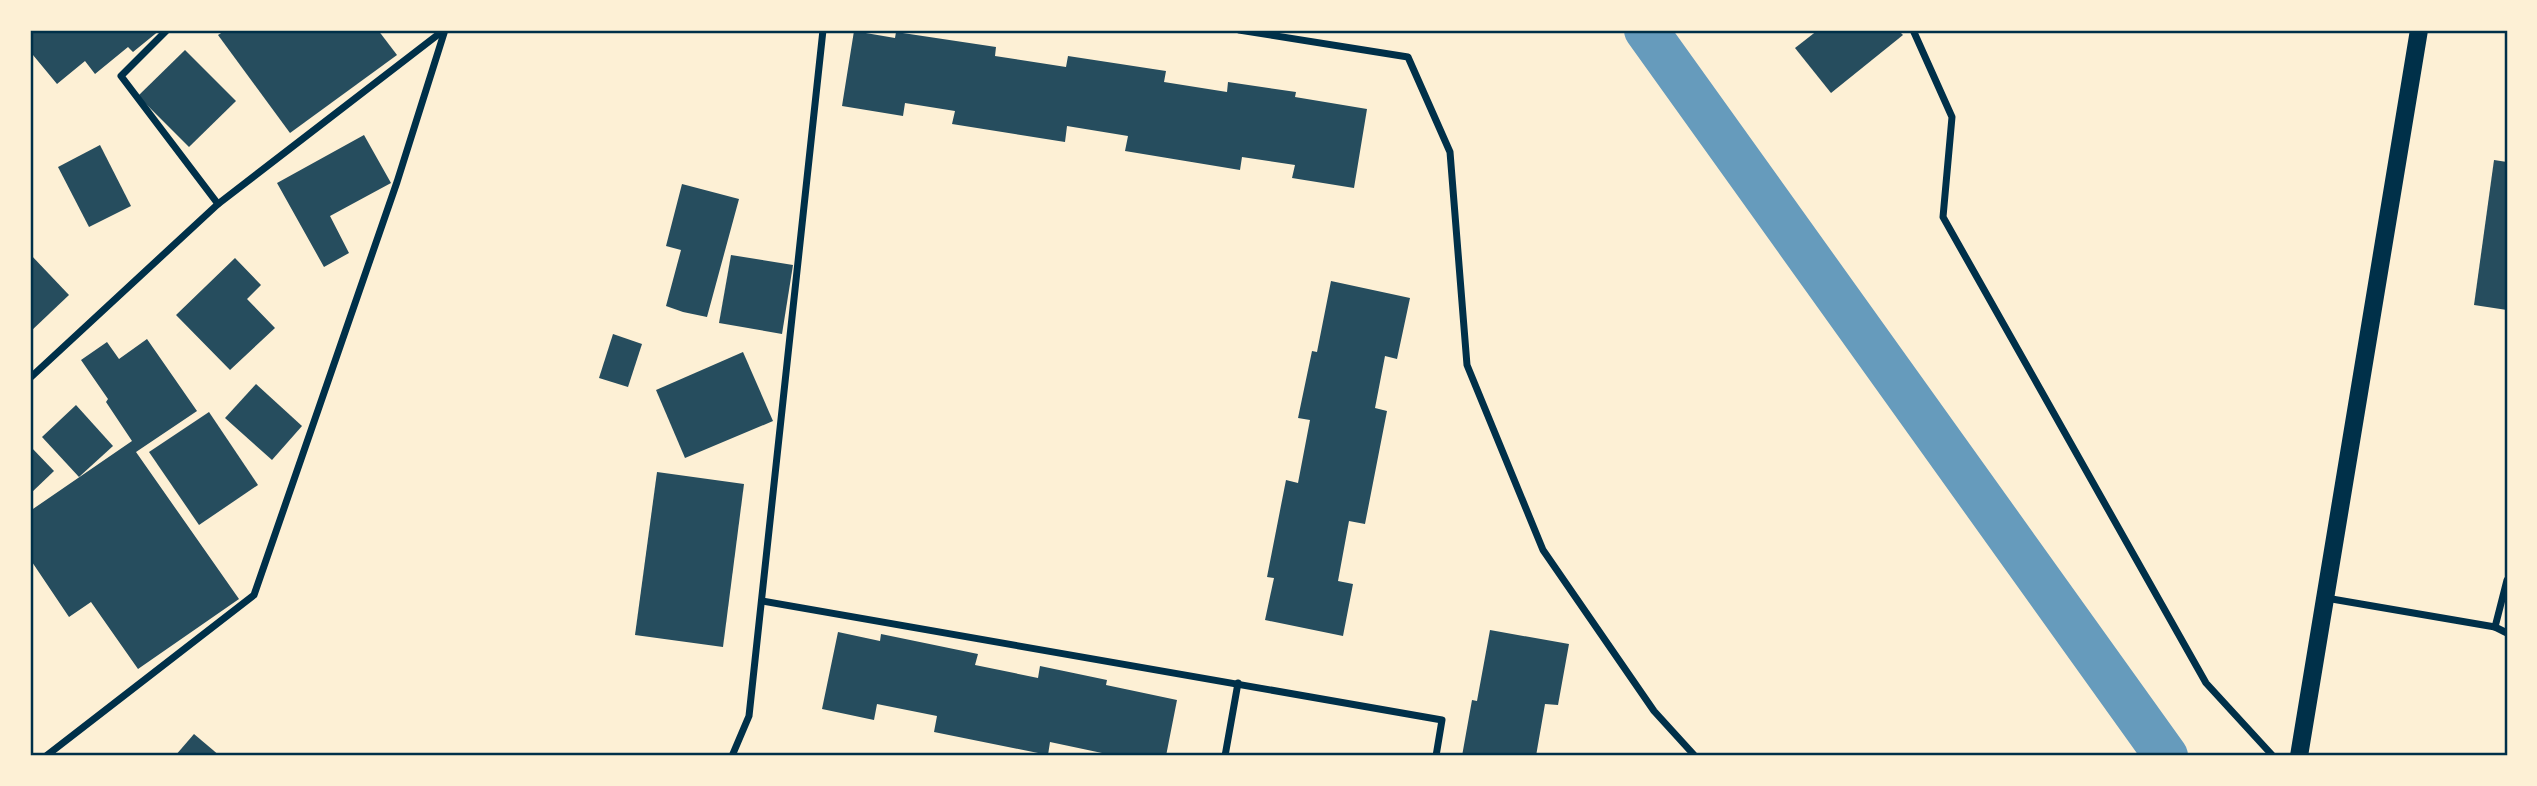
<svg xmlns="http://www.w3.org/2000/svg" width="2537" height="786" viewBox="0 0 2537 786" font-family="Lato,sans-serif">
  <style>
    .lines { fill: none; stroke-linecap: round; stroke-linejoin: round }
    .canal { stroke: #669bbc; stroke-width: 44 }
    .building { fill: #264d5e }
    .minor { stroke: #003049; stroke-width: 7 }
    .primary { stroke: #003049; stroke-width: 18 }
    .neatline { fill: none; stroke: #003049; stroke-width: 2.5 }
  </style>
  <rect width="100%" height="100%" fill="#fdf0d5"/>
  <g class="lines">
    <polyline class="canal" points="1646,30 2166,756"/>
  </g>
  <g class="building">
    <polygon points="30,30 160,30 133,52 128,47 95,74 85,61 57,84 33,55 30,58"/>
    <polygon points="226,30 378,30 397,55 290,133 218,35"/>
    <polygon points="1818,30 1898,30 1903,35 1831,93 1795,48"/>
    <polygon points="854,31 895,38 896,32 996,47 995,56 1066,67 1068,56 1166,71 1164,82 1227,92 1228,82 1296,92 1295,97 1367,109 1354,188 1292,178 1295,165 1242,157 1240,170 1125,151 1128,136 1067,126 1065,142 952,124 955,111 905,103 903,116 842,106"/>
    <polygon points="185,50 236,101 189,147 138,96"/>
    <polygon points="364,135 391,183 330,216 349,253 324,267 277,183"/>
    <polygon points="100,145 131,206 89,227 58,167"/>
    <polygon points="2494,160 2507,162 2507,310 2474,305"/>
    <polygon points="682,184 739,199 707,317 683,312 666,306 681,250 666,246"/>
    <polygon points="30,254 69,295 30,332"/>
    <polygon points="731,255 793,265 782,334 719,323"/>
    <polygon points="235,258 261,285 247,299 275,328 230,370 176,315"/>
    <polygon points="1331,281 1410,298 1397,359 1385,356 1375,408 1387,411 1365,524 1349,521 1338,581 1353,584 1343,636 1265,620 1274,578 1267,577 1286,480 1298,483 1310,420 1298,418 1312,351 1317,352"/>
    <polygon points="613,334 642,344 628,387 599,378"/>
    <polygon points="147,339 197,411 136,452 239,599 138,669 91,602 69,617 30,559 30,511 132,441 106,402 108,399 81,360 107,342 119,359"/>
    <polygon points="743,352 773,421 685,458 656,390"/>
    <polygon points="256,384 302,426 272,460 225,418"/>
    <polygon points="76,405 113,446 79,477 42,437"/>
    <polygon points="209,412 258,485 199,525 149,452"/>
    <polygon points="30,446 54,471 30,494"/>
    <polygon points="657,472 744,484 723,647 635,635"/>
    <polygon points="1490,630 1569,644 1558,705 1545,704 1536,756 1462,756 1472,700 1477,701"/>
    <polygon points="838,632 880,641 881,634 978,654 975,665 1038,678 1040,666 1107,680 1106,685 1177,700 1166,756 1102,756 1102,753 1050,742 1048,755 934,732 937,716 877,704 874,720 822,709"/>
    <polygon points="194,734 220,756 175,756"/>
  </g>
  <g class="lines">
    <g class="minor">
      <polyline points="167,30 121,76 218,204"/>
      <polyline points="1239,30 1408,57 1450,152 1467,365 1543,550 1654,711 1695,756"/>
      <polyline points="1913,30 1952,117 1943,217 2206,683 2273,756"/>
      <polyline points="30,378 218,204 444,30"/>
      <polyline points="2326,598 2495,627 2507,633"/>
      <polyline points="762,601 1442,720 1436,756"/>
      <polyline points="2495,627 2507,580"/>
      <polyline points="46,756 254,595 397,182 445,30"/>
      <polyline points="732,756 749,716 823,30"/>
      <polyline points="1225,756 1238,683"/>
    </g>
    <polyline class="primary" points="2299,756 2419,30"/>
  </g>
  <rect width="2537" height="786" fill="none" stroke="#fdf0d5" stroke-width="63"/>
  <rect x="32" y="32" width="2474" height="722" class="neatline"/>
</svg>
